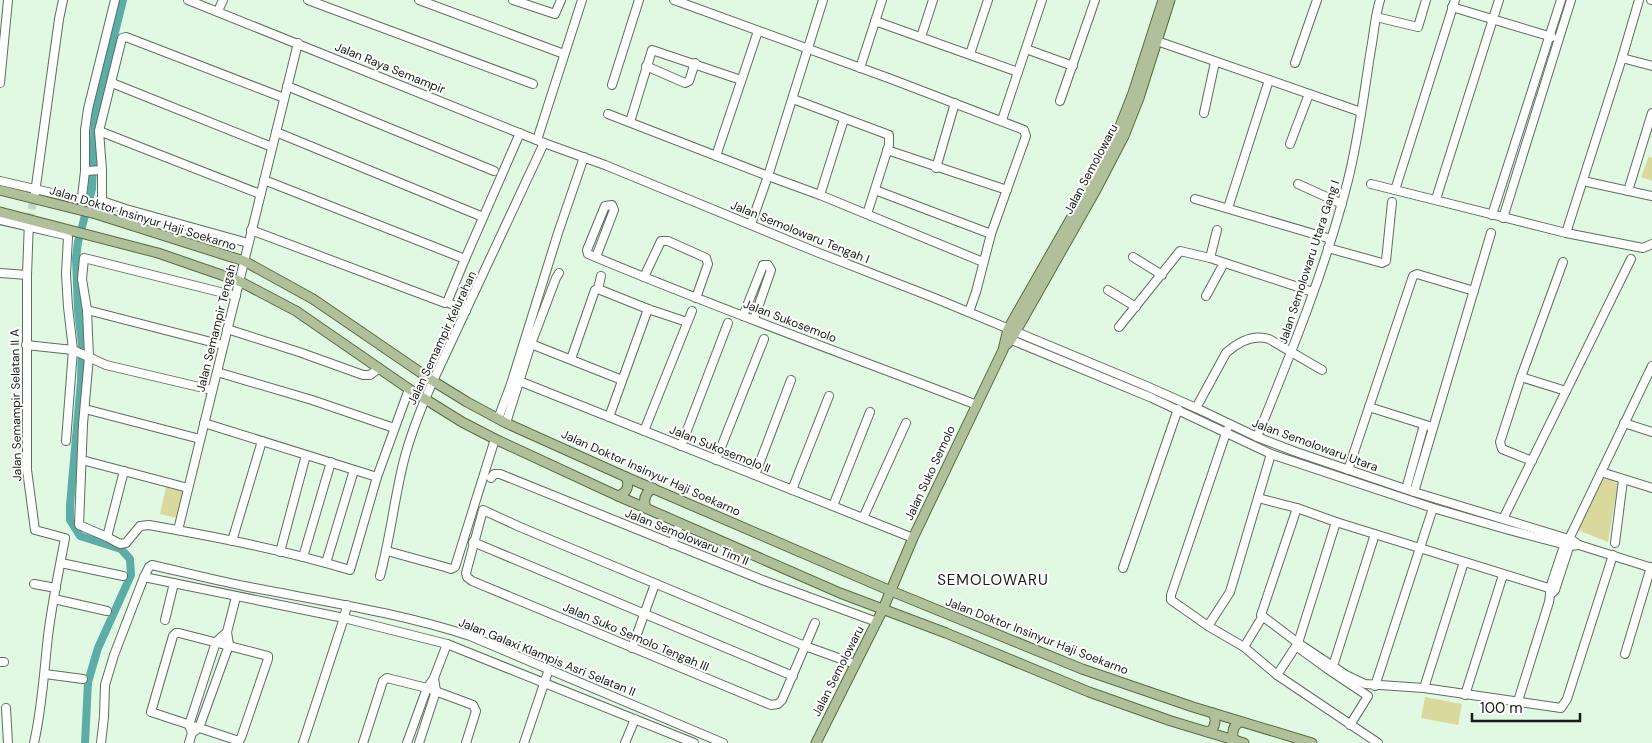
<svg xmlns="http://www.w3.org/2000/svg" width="1652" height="743" viewBox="0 0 1652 743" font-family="'DM Sans',sans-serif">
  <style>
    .green { fill: #dad99d }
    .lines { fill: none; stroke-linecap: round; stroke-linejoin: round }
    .canal { stroke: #5cada7; stroke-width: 8 }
    .minor-tunnel { stroke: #c2d7c4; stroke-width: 8; stroke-dasharray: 8 4; stroke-linecap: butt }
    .minor-casing { stroke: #5b6f5d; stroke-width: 10 }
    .major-casing { stroke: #586c41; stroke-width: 11 }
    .minor { stroke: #fff; stroke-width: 8 }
    .major { stroke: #b0c09b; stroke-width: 9 }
    .labels { text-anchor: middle; stroke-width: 4; stroke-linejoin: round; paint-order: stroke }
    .street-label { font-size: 12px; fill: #151d16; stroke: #fff }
    .quarter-label { font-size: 15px; letter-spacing: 1px; fill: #151d16; stroke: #fff }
  </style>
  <rect width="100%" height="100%" fill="#e1f8e3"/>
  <g class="green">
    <polygon points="1649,156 1652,158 1652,181 1641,177"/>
    <polygon points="1600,478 1610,480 1618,484 1608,542 1575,529"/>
    <polygon points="166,487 183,490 177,518 160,514"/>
    <polygon points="1425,697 1462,704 1458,725 1421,718"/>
  </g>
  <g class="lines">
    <polyline class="canal" points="85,743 88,682 98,648 131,575 130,559 121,549 80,536 70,520 70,505 81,381 82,344 78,311 76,258 78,242 92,189 95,113 123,0"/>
    <polyline class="minor-tunnel" points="29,221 35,193"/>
    <g class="minor-casing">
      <g id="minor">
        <polyline points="188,0 544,143 605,165 814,251 932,297 1144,385 1196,408 1257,437 1296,452 1414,492 1572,540 1579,545 1652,568"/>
        <polyline points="308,0 533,84"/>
        <polyline points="419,0 564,54"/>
        <polyline points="513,0 555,14 561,0"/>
        <polyline points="674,0 891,79 1024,130 1026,136 991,234 976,292 969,312"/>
        <polyline points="1651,0 1652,0"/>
        <polyline points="1452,7 1552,37"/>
        <polyline points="218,11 223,0"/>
        <polyline points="1376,17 1418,27 1426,0"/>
        <polyline points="875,21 1018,72"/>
        <polyline points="921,37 933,0"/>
        <polyline points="1157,41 1361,112"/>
        <polyline points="1026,49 1073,66"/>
        <polyline points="970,54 988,0"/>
        <polyline points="1622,58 1652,66"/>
        <polyline points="1295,63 1317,0"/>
        <polyline points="646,66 685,83 689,81 695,63"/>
        <polyline points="860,68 882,0"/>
        <polyline points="0,83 8,0"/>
        <polyline points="112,83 272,147"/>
        <polyline points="612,85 639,0"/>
        <polyline points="287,86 494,171"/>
        <polyline points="793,99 889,135 889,145 867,214"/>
        <polyline points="1060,101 1095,0"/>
        <polyline points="1204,113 1215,62"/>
        <polyline points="608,114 768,176 820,195 983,262"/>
        <polyline points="1002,120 1042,0"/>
        <polyline points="630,122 652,50 741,80"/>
        <polyline points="99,131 260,194"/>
        <polyline points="276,132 483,217"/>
        <polyline points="537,140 582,0"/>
        <polyline points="1290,144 1309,94"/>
        <polyline points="887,150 1007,190"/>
        <polyline points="716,156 758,31"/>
        <polyline points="936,168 955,103"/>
        <polyline points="85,171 102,170"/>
        <polyline points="264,180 465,259"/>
        <polyline points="0,181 78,199 82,197 85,171 85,130 88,109 115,0"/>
        <polyline points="1583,181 1652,196"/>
        <polyline points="1298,184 1342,204"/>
        <polyline points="1371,184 1566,233 1643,248 1652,244"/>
        <polyline points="875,190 991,234"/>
        <polyline points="1395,190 1455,0"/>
        <polyline points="1628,191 1652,113"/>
        <polyline points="35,193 59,19 63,0"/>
        <polyline points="820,195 844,119"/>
        <polyline points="1195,199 1331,239"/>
        <polyline points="1436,199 1499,0"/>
        <polyline points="1228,208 1269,80"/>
        <polyline points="1492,215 1561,0"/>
        <polyline points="1503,218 1571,0"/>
        <polyline points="0,220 65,235 68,237 66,274 68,307 73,350 66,441"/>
        <path d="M29,221L27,275V470L35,530L65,538C59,571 52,603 48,636C44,672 42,708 34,743"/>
        <polyline points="751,224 768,176 823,0"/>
        <polyline points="251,230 445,303 448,300 465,259 520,133"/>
        <polyline points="1566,233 1622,58 1639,0"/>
        <polyline points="248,243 126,209 102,201 102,170 99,131 122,38 126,37 284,98"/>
        <polyline points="1328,248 1382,263 1386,261 1392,202"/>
        <path d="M596,257L614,210L612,205L605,206L587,250L588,254C716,308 847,355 977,405"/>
        <polyline points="1133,257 1162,275"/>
        <polyline points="1210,258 1217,230"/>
        <polyline points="0,273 27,275"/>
        <polyline points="644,277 661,241 668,241 706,258 708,264 696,298"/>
        <polyline points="598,289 601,276"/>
        <polyline points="1108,290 1136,307"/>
        <path d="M236,296L84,258L82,279L87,310L89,357L83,424L79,525L107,537L120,544L126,543L140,526L149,525C216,537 285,550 350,570L377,477L409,389"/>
        <polyline points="1206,296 1224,263"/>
        <polyline points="447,302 466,311"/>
        <polyline points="87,310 223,345"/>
        <polyline points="743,316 762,268 763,265 768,265 771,270 754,319"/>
        <polyline points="1119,327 1180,251 1210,258 1313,292"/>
        <polyline points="227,329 299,352 363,375 370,375 379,368"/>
        <polyline points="1007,338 1152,398 1271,454 1433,508 1509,530 1570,546 1579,545"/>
        <polyline points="531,344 622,380"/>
        <polyline points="26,345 73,350 106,365 212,390"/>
        <polyline points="571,359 595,290 598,289 648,309 687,322"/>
        <polyline points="217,372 312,400 394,428"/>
        <polyline points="1521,377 1566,391"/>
        <polyline points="519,381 913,538"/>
        <polyline points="1369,407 1429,426"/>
        <path d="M1196,408L1226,353C1238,342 1253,334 1269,339L1322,370"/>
        <polyline points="85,409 200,439"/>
        <polyline points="609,417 648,309"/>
        <polyline points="498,419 511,384 558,233 584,157"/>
        <polyline points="204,423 377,477"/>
        <polyline points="506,423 531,344 556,278 559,273"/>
        <polyline points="1624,423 1652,432"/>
        <polyline points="1227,430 1171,595 1171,600 1208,626 1244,647 1277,675 1378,743"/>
        <polyline points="644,431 692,311"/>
        <path d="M1257,437C1291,353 1326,268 1348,180C1359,137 1364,92 1371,49C1374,33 1375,16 1380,0"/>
        <polyline points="681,446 728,323"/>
        <polyline points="82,460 188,488"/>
        <polyline points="716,460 764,339"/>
        <polyline points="1532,461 1502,449 1500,442 1521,377 1563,262"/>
        <polyline points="1348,470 1413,276 1417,274 1474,291"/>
        <polyline points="1601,472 1652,488"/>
        <polyline points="755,475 791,380"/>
        <polyline points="491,478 494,474 500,474 765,581 877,622"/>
        <polyline points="1406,489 1424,425"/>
        <polyline points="792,490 829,396"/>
        <polyline points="1414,492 1491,233"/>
        <polyline points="1258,498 1297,508 1336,522 1555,590"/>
        <polyline points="833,506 870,412"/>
        <polyline points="1297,508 1261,615 1298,643 1346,675 1365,684 1424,688 1561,708 1567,699 1613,555"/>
        <polyline points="863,518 906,423"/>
        <polyline points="1503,519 1631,259"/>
        <polyline points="178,530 298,43"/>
        <polyline points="107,537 124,471"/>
        <polyline points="1569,539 1652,366"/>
        <polyline points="232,541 262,441"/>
        <polyline points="473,542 793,676"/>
        <polyline points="1615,543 1623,480"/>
        <polyline points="672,544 680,523"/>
        <polyline points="387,551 445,567 451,569 455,567 495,439"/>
        <polyline points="280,552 306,455"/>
        <polyline points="303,557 331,462"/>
        <polyline points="61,563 123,576"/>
        <polyline points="326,563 354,470"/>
        <polyline points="1123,568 1178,409"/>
        <path d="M380,576C390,539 394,501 403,464C410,435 421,408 433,381L544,143"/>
        <polyline points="144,577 344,618 447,644 694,743"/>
        <polyline points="34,584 56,588"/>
        <polyline points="1552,593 1555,590 1571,541"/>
        <polyline points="54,599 107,611"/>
        <polyline points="165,620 174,583"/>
        <polyline points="815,623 782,700 778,704 771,705 472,581 467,577 466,573 483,510 520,527 805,646 855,664"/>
        <polyline points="1208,626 1230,592 1271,454"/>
        <polygon points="176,633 179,633 268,656 268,659 241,738 239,741 151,712 173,636"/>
        <polyline points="1298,643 1336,522"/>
        <polyline points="1244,647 1261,619"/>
        <polyline points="632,648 655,584"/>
        <polyline points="1625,654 1651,567"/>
        <polyline points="0,662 4,662"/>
        <polyline points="1333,666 1375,534"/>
        <polyline points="45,674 83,679"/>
        <polyline points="1277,675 1296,646 1329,670 1368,696 1350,725"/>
        <polyline points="1375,686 1433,508"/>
        <polyline points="1424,688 1464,562"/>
        <polyline points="1465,695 1503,575"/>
        <polyline points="1518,701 1549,602 1550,595 1550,588 1566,540"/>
        <polyline points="6,708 8,743"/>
        <polyline points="192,733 199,728 229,645 227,632 236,597"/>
        <path d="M101,743L104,717L105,685L114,655L144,577L149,567L152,565C183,572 213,580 244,586C320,601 397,612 470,636L723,743"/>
        <polyline points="189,743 192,733 189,725 216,642 227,632"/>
        <polyline points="303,743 344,618 347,605"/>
        <polyline points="363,743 383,681 387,678 427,688 473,705 476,711 466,743"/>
        <polyline points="407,743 427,688 434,678 447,644"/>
        <polyline points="419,743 436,691 434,678"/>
        <polyline points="524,743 549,669"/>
        <polyline points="625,743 635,719"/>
      </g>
    </g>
    <g class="major-casing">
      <g id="major">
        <polyline points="0,190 96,214 244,261 313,299 433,381 467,402 506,423 626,477 891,591 1082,669 1193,707 1312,743"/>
        <polyline points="0,212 158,253 239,281 296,311 409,389 462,422 495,439 618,496 840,593 946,633 1089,692 1171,721 1244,743"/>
        <polyline points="1006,345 1011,340 1097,188 1124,136 1139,98 1170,0"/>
        <path d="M618,496C627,493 630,486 626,477"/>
        <path d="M646,508C643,500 645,493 653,488"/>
        <path d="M1207,732L1212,730C1216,723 1216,719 1213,713"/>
        <path d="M1236,741L1233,737C1232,730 1234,725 1240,722"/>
        <polyline points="816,743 883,609 913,538 1003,350 1008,329 1090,185 1117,134 1133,93 1163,0"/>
      </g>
    </g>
    <use href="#minor" class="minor"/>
    <use href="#major" class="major"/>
  </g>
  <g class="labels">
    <g class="street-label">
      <text transform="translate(390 68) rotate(22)" y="4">Jalan Raya Semampir</text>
      <text transform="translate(1091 169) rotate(-62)" y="4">Jalan Semolowaru</text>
      <text transform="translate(143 218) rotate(17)" y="4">Jalan Doktor Insinyur Haji Soekarno</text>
      <text transform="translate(800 232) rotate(22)" y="4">Jalan Semolowaru Tengah I</text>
      <text transform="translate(1309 262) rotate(-72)" y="4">Jalan Semolowaru Utara Gang I</text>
      <text transform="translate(790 321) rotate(21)" y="4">Jalan Sukosemolo</text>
      <text transform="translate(216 328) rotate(-76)" y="4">Jalan Semampir Tengah</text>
      <text transform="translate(442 338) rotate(-65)" y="4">Jalan Semampir Kelurahan</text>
      <text transform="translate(16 405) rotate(-91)" y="4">Jalan Semampir Selatan II A</text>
      <text transform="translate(1315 445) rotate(20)" y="4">Jalan Semolowaru Utara</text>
      <text transform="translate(720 449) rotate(22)" y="4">Jalan Sukosemolo II</text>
      <text transform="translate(651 473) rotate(24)" y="4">Jalan Doktor Insinyur Haji Soekarno</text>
      <text transform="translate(930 473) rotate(-65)" y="4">Jalan Suko Semolo</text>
      <text transform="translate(687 537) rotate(22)" y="4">Jalan Semolowaru Tim II</text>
      <text transform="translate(1037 636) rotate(21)" y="4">Jalan Doktor Insinyur Haji Soekarno</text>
      <text transform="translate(636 637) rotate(23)" y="4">Jalan Suko Semolo Tengah III</text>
      <text transform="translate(547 657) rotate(22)" y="4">Jalan Galaxi Klampis Asri Selatan II</text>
      <text transform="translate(838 671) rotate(-63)" y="4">Jalan Semolowaru</text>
    </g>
    <g class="quarter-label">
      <text x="993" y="585">SEMOLOWARU</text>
    </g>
  </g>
  <path d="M1472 713v8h108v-8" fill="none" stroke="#151d16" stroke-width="2.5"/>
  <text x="1480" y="713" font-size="15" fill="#151d16" stroke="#ffffff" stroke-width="4" paint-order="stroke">100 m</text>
</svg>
